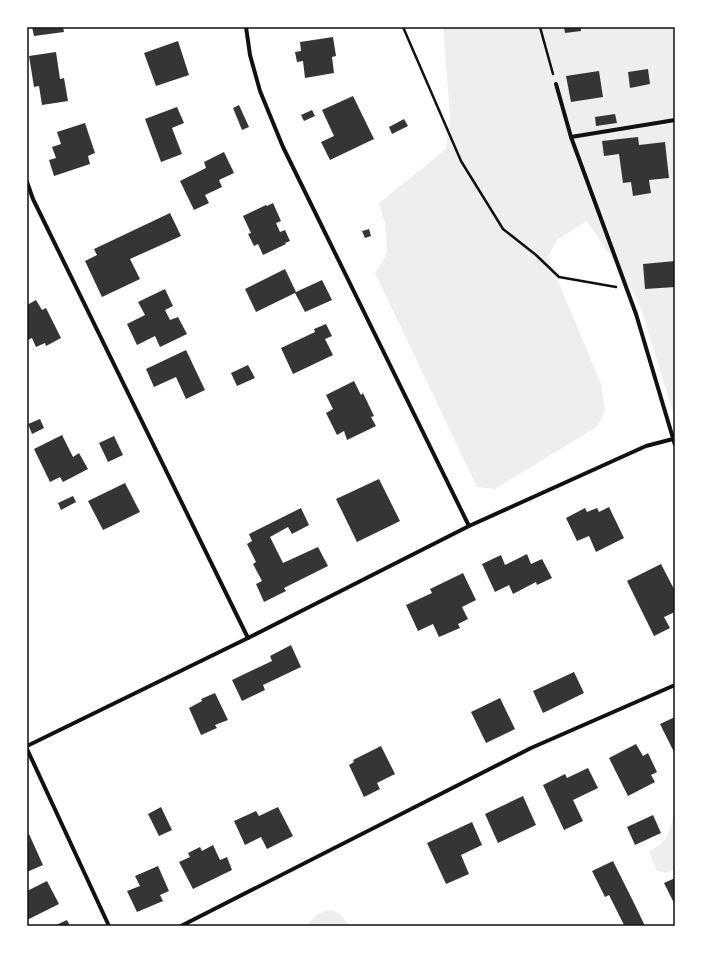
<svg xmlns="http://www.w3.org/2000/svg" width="702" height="953" viewBox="0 0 702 953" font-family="Inter,sans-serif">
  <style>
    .green { fill: #eee }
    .building { fill: #353535 }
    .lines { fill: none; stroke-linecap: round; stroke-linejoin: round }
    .path { stroke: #111; stroke-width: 2.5 }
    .minor { stroke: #111; stroke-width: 4 }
    .neatline { fill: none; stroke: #111; stroke-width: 1.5 }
  </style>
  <rect width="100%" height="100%" fill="#fff"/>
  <g class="green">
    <polygon points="443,27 675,27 675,418 639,303 619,269 587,221 557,240 548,257 601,384 605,411 598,426 495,489 477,487 375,273 387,253 385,224 379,203 446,149 450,116"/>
    <path d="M675,804V869L667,873L657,871L649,851C672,841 671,825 675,804Z"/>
    <path d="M332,910L340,914L350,926H307C315,915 318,912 332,910Z"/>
  </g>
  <g class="building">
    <polygon points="32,27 63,27 64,32 34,36"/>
    <polygon points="564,27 581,27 581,31 565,33"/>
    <polygon points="333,37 336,56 332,57 334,73 305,78 303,61 297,62 295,52 301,51 300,42"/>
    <polygon points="178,41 189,75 156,86 144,53"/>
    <polygon points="56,52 60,79 64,78 68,101 42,105 39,86 34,87 29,56"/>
    <polygon points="648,69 650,84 630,88 628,72"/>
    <polygon points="599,71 603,97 571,102 566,76"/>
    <polygon points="353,96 374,139 330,160 321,142 334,136 322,110"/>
    <polygon points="239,105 249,127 242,130 233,108"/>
    <polygon points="177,107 184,123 172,128 182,154 161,162 145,119"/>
    <polygon points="312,110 315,116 304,121 301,115"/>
    <polygon points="615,114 617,123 596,126 595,117"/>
    <polygon points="404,119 408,126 392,134 389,127"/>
    <polygon points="85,123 95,153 88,156 90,164 54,176 49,160 56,158 52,147 61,144 57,132"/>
    <polygon points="638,137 639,145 665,142 669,178 649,180 651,193 633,196 631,182 623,183 619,154 604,156 602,141"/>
    <polygon points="224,152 234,173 219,180 222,187 205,195 209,203 194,210 180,181 206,168 204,162"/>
    <polygon points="273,203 281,221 276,223 280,232 285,230 290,241 285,243 286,244 263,255 258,244 254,246 248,234 251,233 243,216 266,205 267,206"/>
    <polygon points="170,213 181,236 130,259 140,279 102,297 85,261 97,255 94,249"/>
    <polygon points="369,229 371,236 365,238 362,231"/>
    <polygon points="675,261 675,287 645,289 643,264"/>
    <polygon points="285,269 296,292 322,280 332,300 305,312 295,293 256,312 245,289"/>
    <polygon points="165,289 173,306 165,310 170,320 178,317 187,334 160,347 155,336 137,345 127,324 145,315 138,302"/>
    <polygon points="36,300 42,310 46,308 61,338 46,346 45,343 36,347 32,338 28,340 27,337 27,305"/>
    <polygon points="326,324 332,336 325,339 333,355 293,374 281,348 315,332 314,329"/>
    <polygon points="186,350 205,390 186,399 176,377 154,387 146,369"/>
    <polygon points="248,365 255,378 237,386 231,373"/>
    <polygon points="354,381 361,395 363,393 374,416 371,417 376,426 347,440 344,431 337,435 326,413 333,409 326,395"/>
    <polygon points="40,419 44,428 32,434 28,424"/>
    <polygon points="62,435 73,457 79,453 88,469 63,482 60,477 50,482 34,449"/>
    <polygon points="114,436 123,455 108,462 99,443"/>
    <polygon points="379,479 400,521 357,542 336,499"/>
    <polygon points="125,483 140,512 103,530 88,501"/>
    <polygon points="73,496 76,502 61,510 58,503"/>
    <polygon points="609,507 624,538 596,552 589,536 577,541 566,518 585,508 587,512 597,508 599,512"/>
    <polygon points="301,508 309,525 292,534 288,527 270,537 283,563 318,547 328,566 284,588 286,591 264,602 256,584 262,581 253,564 256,562 247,544 252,541 249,534"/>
    <polygon points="527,554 531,564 542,559 552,578 537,585 536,582 513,594 509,585 495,592 482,564 501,555 505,565"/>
    <polygon points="661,564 675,591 675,612 664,617 670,628 654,636 627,581"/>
    <polygon points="463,573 476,600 462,607 468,619 458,624 460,628 439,637 433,624 418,631 406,605 432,593 430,589"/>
    <polygon points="291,645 301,667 263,685 265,690 242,701 232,680 272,661 270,656"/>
    <polygon points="574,672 584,693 543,713 533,691"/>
    <polygon points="215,693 228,720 215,725 217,728 201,735 189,708 202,701 201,699"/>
    <polygon points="500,698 515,729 486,743 471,712"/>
    <polygon points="675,717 675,754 660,724"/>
    <polygon points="636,744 643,756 648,753 657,772 651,775 655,782 628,796 609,758"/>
    <polygon points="381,746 395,774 377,783 380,789 364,797 349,765 354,762 353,760"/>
    <polygon points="588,768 598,788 573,800 583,821 564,830 543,785 565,774 567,778"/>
    <polygon points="523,796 536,825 498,843 485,814"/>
    <polygon points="161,807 172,830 159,836 148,814"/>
    <polygon points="278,807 293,836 267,849 261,837 245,845 234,821 256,811 259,816"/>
    <polygon points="653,815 661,833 635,845 627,827"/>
    <polygon points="472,822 482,845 461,855 469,874 446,884 427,843"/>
    <polygon points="29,834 43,865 27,872 27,835"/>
    <polygon points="213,845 220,860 227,857 232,870 193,889 179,862 190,857 188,853 200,847 202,851"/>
    <polygon points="613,861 633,901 645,926 621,926 624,925 609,895 605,897 592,871"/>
    <polygon points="158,866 169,891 160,895 163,901 137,912 127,891 140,886 135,876"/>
    <polygon points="675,878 675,905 664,883"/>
    <polygon points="47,881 59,904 27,920 27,891"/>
    <polygon points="67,920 70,926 54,926"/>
  </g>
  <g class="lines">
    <g class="path">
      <polyline points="403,27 461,161 503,229 536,255 559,277 616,287"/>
      <polyline points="540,27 553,74"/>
    </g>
    <g class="minor">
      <polyline points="246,27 250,55 260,91 283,147 469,526"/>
      <polyline points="556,84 571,137 636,314 675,445"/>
      <polyline points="571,137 675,120"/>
      <polyline points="27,182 33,199 248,638"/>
      <polyline points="27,746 248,638 469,526 646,446 673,439"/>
      <polyline points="27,749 109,926"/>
      <polyline points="181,926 531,748 675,685"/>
    </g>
  </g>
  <rect width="702" height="953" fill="none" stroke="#ffffff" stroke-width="56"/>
  <rect x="28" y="28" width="646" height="897" class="neatline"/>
</svg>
